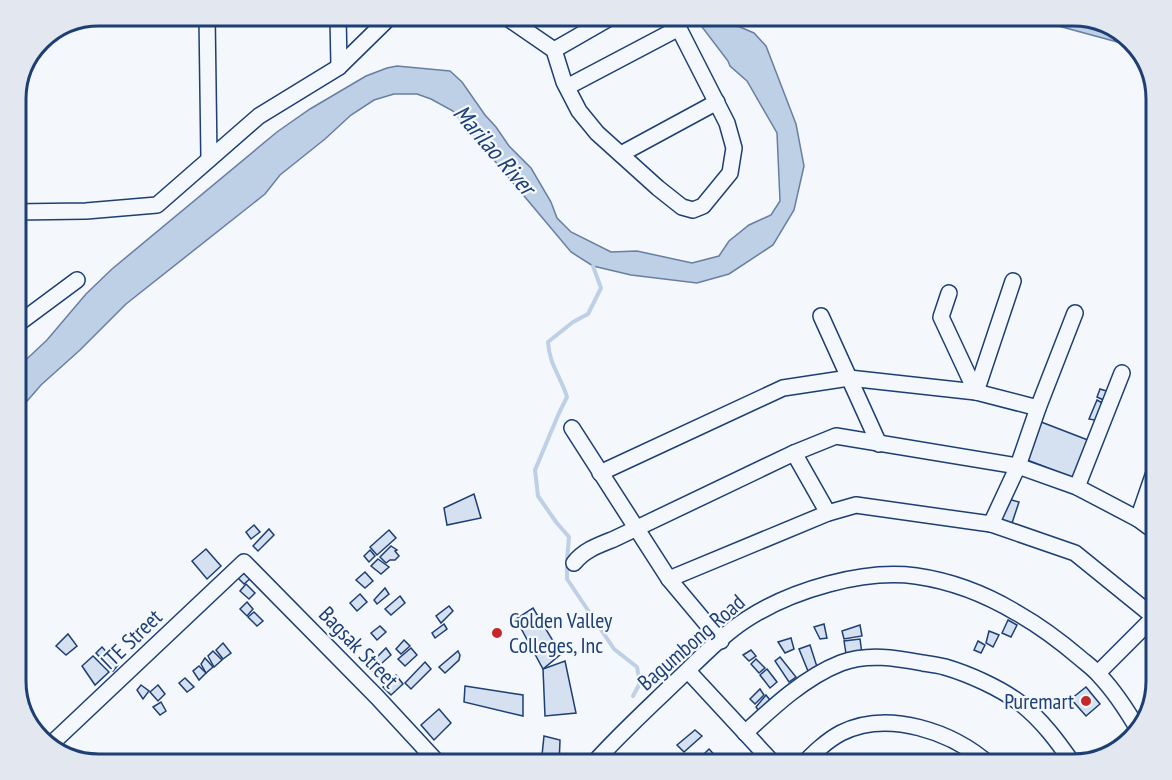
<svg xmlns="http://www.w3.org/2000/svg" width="1172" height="780" viewBox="0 0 1172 780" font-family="'PT Sans Narrow',sans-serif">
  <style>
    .water { fill: #bed0e5; stroke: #687fa3; stroke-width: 1.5 }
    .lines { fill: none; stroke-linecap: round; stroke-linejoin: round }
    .stream { stroke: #bed0e5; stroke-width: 4 }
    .building { fill: #d5e0f0; stroke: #1d3f73; stroke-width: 1.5 }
    .minor-casing { stroke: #1d3f73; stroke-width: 18 }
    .minor { stroke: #f4f7fb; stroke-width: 15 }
    .poi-dot { fill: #c62828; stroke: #f4f7fb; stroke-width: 2 }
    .labels { text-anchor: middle; stroke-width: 4.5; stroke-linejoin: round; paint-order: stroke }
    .poi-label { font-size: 22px; fill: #1d3f73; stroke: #f4f7fb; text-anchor: start }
    .street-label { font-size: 22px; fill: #1d3f73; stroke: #f4f7fb }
    .water-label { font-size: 24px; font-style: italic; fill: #1d3f73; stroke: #f4f7fb }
    .rim { fill: none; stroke: #1d3f73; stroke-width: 3 }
  </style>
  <rect width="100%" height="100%" fill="#f4f7fb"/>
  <g class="water">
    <polygon points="693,15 722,15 728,22 754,33 766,46 796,124 804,166 794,210 773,245 729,274 697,283 631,275 593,266 571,252 453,111 431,99 417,94 394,94 374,100 351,115 325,139 280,175 265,194 126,304 80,350 41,385 15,415 15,370 47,340 86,294 112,269 277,132 310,109 366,76 387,68 397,66 450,71 462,82 485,115 496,127 509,146 531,168 551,202 557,218 571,232 611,252 637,251 692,263 719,256 729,241 749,225 771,215 780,201 777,133 747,81 730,66 728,61"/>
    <polygon points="1028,15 1074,15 1120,29 1136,47 1051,24"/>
  </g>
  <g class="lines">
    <path class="stream" d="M593,266L601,288L588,314L573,322L548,342C549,364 561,377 567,397L559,413L535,470L538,496L556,522L569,537L567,560V579L614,649L637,667L640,683L633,696"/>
  </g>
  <g class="building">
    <polygon points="1100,389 1113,393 1108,402 1097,397"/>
    <polygon points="1097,400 1106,405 1099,421 1089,419"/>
    <polygon points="1036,420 1093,442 1079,480 1022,458"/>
    <polygon points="474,494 481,518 447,525 444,508"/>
    <polygon points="1008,499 1019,502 1010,529 998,526"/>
    <polygon points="254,525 260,532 251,539 246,532"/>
    <polygon points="269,529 274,535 258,551 253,546"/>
    <polygon points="389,530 396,538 377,555 370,547"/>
    <polygon points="391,546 397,550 395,551 399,556 395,560 390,560 386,563 380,557"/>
    <polygon points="206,549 221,566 207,579 192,561"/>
    <polygon points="370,550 375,556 369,562 364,556"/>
    <polygon points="378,559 389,567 381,574 371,566"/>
    <polygon points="242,568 252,577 244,584 235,575"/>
    <polygon points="365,572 373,581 365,588 356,580"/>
    <polygon points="246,584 255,593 249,599 240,591"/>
    <polygon points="385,588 389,594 377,604 374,600"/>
    <polygon points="360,594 367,602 357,611 350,603"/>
    <polygon points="400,596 405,603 391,615 385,609"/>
    <polygon points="247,602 253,609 247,616 240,609"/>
    <polygon points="449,606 453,611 441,623 436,616"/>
    <polygon points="533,608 561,654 543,669 516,619"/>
    <polygon points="254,612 263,621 257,626 248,617"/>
    <polygon points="1008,620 1017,625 1011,637 1002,633"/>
    <polygon points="444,624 447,629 435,638 432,633"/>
    <polygon points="824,624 827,638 820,639 814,627"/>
    <polygon points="860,625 862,636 844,639 842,631"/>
    <polygon points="380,626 386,632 377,640 371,633"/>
    <polygon points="989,631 999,635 993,647 986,643"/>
    <polygon points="68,634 77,646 66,655 56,646"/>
    <polygon points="791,638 794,649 785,653 778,642"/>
    <polygon points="860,639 862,654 847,660 844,641"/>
    <polygon points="404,640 410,646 401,654 396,649"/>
    <polygon points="978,641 985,645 981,653 974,650"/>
    <polygon points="223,643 231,653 223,659 216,650"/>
    <polygon points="810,645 819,673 810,676 799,649"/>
    <polygon points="102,647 118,665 113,671 96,653"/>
    <polygon points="386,648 391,655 373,671 368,666"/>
    <polygon points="411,648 417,655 405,666 398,659"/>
    <polygon points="751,650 756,656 749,661 743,655"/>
    <polygon points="213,651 222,660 214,667 208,656"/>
    <polygon points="458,651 460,655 459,660 445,673 439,667"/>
    <polygon points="93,656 109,672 95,685 82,666"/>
    <polygon points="780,657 796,677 789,682 775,661"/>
    <polygon points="205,658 213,667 206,673 201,664"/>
    <polygon points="756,659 765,668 759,673 751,664"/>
    <polygon points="565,661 576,713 545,716 543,669"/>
    <polygon points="425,662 431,669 411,689 405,683"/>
    <polygon points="199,666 206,673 199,680 193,671"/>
    <polygon points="767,669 777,682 770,688 760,675"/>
    <polygon points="396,675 403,684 391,695 383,687"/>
    <polygon points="185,678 194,687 187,692 179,683"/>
    <polygon points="141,685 149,691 143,699 137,690"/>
    <polygon points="158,685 165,694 158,701 150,692"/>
    <polygon points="465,686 523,695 523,716 464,702"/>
    <polygon points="1086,687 1100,704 1086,716 1071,699"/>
    <polygon points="760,689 764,695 755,704 750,699"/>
    <polygon points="766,695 773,704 761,714 756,707"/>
    <polygon points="161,702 166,711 160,715 153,707"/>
    <polygon points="439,709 451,723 434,740 421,725"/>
    <polygon points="695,730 702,736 684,752 677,745"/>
    <polygon points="544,736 560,740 559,765 541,765"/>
    <polygon points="709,749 724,765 697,765 695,763"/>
  </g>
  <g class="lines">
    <g class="minor-casing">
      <g id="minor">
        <polyline points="207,15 209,158"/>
        <polyline points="338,15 339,67"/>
        <polyline points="503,15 554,50 564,82 579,111 597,133 658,188 682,207 693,210 703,206 730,173 734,148 727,123 672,15"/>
        <polyline points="554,50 615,15"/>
        <polyline points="567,87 679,28"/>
        <polyline points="621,154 717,102"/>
        <polyline points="15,212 86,211 157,205 259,116 339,67 392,15"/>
        <polyline points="949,293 941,317 976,392"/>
        <polyline points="821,316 879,444"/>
        <polyline points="15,326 77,280"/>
        <polyline points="976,392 1013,281"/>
        <polyline points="572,428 669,579 721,641"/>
        <polyline points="794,453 828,513"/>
        <polyline points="600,473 783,388 849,378 976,392 1038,408"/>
        <polyline points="1077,487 1122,373"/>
        <polyline points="1138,519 1157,464"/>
        <polyline points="991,524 1018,466 1038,408 1075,313"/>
        <path d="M574,563C584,550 599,545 614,539L794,453L836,436L1018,466L1077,487L1138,519L1157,533"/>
        <polyline points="669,579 828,513 856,505 991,524 1075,553 1154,617"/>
        <polyline points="688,671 775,765"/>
        <polyline points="1098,673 1157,614"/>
        <polyline points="25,721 49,747"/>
        <path d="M745,733C773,707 805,677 841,663C868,653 896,658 923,663C930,664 938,665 945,667C969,674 1000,688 1020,703C1042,720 1058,742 1074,765"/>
        <polyline points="48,747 244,562 377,697 440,765"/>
        <path d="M592,765C616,738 643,713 669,688C694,665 719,637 747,619C792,590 863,569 916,576C951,581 987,595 1017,613C1040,626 1060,641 1080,658C1087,664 1094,669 1100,676C1116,693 1128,712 1139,731"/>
        <path d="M802,765C814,753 826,741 841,733C888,709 953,732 990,765"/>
      </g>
    </g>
    <use href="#minor" class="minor"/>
  </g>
  <g class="poi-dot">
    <circle cx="497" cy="633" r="6"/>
    <circle cx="1086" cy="701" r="6"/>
  </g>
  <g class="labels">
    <g class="poi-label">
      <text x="509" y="628">Golden Valley<tspan x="509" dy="25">Colleges, Inc</tspan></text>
      <text x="1074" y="709" text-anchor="end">Puremart</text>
    </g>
    <g class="street-label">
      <text transform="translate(131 639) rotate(-44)" y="8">ITE Street</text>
      <text transform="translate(691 642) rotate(-41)" y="8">Bagumbong Road</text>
      <text transform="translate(359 647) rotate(46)" y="8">Bagsak Street</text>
    </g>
    <g class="water-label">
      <text transform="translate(494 150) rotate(49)" y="8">Marilao River</text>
    </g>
  </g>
  <path d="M0 0H1172V780H0ZM99 26H1073A73 73 0 0 1 1146 99V681A73 73 0 0 1 1073 754H99A73 73 0 0 1 26 681V99A73 73 0 0 1 99 26Z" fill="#e3e8f0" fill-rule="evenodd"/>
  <path class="rim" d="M99 26H1073A73 73 0 0 1 1146 99V681A73 73 0 0 1 1073 754H99A73 73 0 0 1 26 681V99A73 73 0 0 1 99 26Z"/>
</svg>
